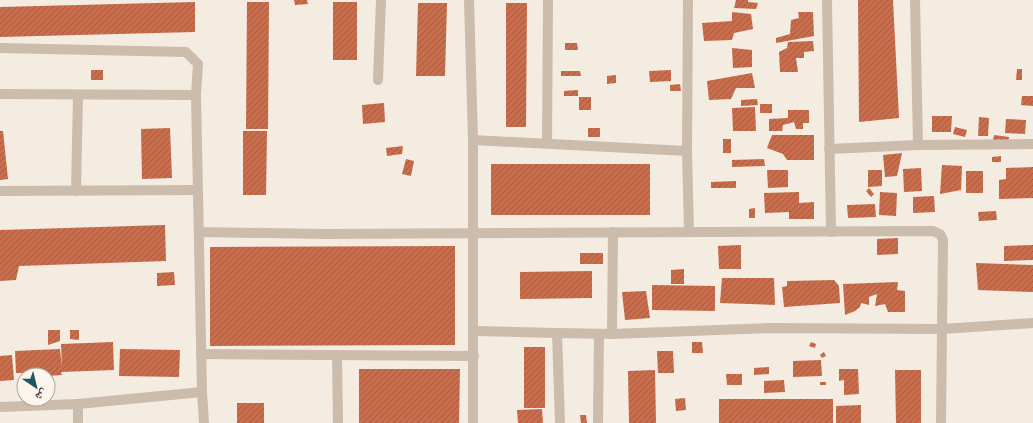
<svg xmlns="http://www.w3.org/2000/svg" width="1033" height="423" viewBox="0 0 1033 423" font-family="'DM Sans','Noto Naskh Arabic',sans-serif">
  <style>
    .building { fill: url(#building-hatch) }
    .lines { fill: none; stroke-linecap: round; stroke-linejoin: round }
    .street { stroke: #ccbcac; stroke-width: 10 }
  </style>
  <defs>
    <pattern id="building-hatch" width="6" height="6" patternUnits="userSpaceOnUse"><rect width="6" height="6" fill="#c66e4d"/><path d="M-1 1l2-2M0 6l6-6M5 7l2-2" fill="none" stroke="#a25b40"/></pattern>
  </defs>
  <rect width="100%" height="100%" fill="#f4ebe1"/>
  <g class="building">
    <polygon points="294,0 307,0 308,4 295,5"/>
    <polygon points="736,0 748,0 748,2 758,3 756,9 734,8"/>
    <polygon points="858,0 893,0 899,118 859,122"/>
    <polygon points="195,2 195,32 0,37 0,7"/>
    <polygon points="247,2 269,2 268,129 246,129"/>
    <rect x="333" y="2" width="24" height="58"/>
    <polygon points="418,3 447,3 445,76 416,76"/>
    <polygon points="506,3 527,3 526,127 506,127"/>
    <polygon points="732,12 751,14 753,29 734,33 732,40 704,41 702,23 732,21"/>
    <polygon points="798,12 813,12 814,36 776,43 776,38 790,34 791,20 799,18"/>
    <polygon points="813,41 814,51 804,52 804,58 796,58 798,72 780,72 779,52 787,48 788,42"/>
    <polygon points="565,43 577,43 578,50 565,50"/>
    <polygon points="732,48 752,50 752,67 733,68"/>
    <polygon points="1017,69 1022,69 1022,80 1016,80"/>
    <rect x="91" y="70" width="12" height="10"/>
    <polygon points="671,70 671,81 650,82 649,71"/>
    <polygon points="561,71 580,71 581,76 561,76"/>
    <polygon points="752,73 755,88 736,88 731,99 709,100 707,81"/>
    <polygon points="616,75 616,83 607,84 607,76"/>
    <polygon points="680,84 681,91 670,91 670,85"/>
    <polygon points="578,90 578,96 564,96 564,91"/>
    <polygon points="1022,96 1033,96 1033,106 1021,105"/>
    <rect x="579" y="97" width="12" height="13"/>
    <polygon points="757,99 758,105 741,106 741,100"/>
    <polygon points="384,103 385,122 363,124 362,105"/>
    <rect x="760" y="104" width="12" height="9"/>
    <polygon points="755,107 756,131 733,131 732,108"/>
    <polygon points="788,110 809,110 809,123 803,123 803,129 796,129 794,122 783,125 782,131 769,131 769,119 788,118"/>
    <polygon points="932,116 952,116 951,132 932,132"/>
    <polygon points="979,117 989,118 988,136 978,136"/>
    <polygon points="1006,119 1026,120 1025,134 1005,133"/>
    <polygon points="955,127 967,130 965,137 953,134"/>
    <polygon points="170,128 172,178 142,179 141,129"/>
    <rect x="588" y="128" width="12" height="9"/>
    <polygon points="0,131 3,131 8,179 0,180"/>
    <polygon points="243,131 267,131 266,195 243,195"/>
    <polygon points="772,135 814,135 814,160 787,160 783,154 767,148"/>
    <polygon points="994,135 1009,137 1008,142 993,140"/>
    <rect x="723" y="139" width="8" height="14"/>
    <polygon points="403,146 402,154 387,156 386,148"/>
    <polygon points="902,153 897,176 885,177 883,155"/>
    <polygon points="1001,156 1001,162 992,162 992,157"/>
    <polygon points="406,159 414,161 411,176 402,174"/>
    <polygon points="764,159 765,166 732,167 732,160"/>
    <rect x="491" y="164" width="159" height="51"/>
    <polygon points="942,165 962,166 961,190 940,194"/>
    <polygon points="1033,167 1033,198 999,199 999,180 1006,179 1006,168"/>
    <polygon points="921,168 922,191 904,192 903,169"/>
    <polygon points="767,170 788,170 788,187 768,188"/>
    <polygon points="868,170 882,170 882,186 868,187"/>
    <rect x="966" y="171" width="17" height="22"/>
    <polygon points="736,181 736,188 711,188 711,182"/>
    <polygon points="869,188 874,194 871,197 866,191"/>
    <polygon points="799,192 799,203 814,202 814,219 789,219 789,212 765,213 764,193"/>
    <polygon points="880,192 897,193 896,216 879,215"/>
    <polygon points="934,196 935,212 913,213 913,197"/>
    <polygon points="875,204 876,217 848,218 847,205"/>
    <polygon points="755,208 755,218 749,218 749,209"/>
    <polygon points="996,211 997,220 979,221 978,212"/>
    <polygon points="165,225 166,261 19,266 16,280 0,281 0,230"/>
    <polygon points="898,238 898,254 877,255 877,239"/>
    <polygon points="741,245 741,269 719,269 718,246"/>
    <polygon points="1033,245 1033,260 1004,261 1004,246"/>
    <polygon points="455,246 455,345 210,346 210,247"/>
    <rect x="580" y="253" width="23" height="11"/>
    <polygon points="976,263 1033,265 1033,292 978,290"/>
    <polygon points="684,269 684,284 671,284 671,270"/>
    <polygon points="592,271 592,298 520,299 520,272"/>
    <polygon points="174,272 175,285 157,286 157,273"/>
    <polygon points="722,278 774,278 775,305 720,303"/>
    <polygon points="834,280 839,286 840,303 784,307 782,287 787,286 787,281"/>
    <polygon points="898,282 897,290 905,291 905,312 888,312 885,304 875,306 877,294 869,297 869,305 861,303 860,307 855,311 845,315 843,284"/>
    <polygon points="652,285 715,286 715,311 652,310"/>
    <polygon points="646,291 650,318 625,320 622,292"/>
    <polygon points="48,330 60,330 60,341 48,345"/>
    <polygon points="70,330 79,330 79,340 70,339"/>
    <polygon points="113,342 114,370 61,372 62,375 48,376 34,375 33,373 16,373 15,351 60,349 62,367 61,344"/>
    <polygon points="692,342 702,342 703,353 692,353"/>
    <polygon points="811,342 816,344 815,348 809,346"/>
    <rect x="524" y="347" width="21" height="61"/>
    <polygon points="120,349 180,350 179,377 119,376"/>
    <polygon points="657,351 673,351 674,373 658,373"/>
    <polygon points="824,352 826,356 822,358 820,355"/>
    <polygon points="12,355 14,380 0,381 0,356"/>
    <polygon points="821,360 822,376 793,377 793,361"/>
    <polygon points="769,367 769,374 754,375 754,368"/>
    <polygon points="359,369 460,369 459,423 359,423"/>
    <polygon points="839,369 858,369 859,394 844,395 844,380 839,381"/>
    <polygon points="655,370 656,423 629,423 628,371"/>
    <polygon points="895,370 921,370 921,423 896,423"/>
    <polygon points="726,374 742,374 742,385 727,385"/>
    <polygon points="784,380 785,392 764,393 764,381"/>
    <rect x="820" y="382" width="6" height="3"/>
    <polygon points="685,398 686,410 676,411 675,399"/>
    <rect x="719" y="399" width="114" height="24"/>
    <rect x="237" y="403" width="27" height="20"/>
    <polygon points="861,405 861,423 836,423 836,406"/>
    <polygon points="542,409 543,423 518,423 517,410"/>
    <polygon points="580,415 586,415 587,423 581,423"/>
  </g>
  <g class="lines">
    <g class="street">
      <polyline points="469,0 473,140 473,423"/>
      <polyline points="688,0 687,151 689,232"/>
      <polyline points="827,0 831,232"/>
      <polyline points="915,0 918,145"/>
      <polyline points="0,48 186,52 198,64 196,95 202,392 78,404 78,423"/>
      <polyline points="378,80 381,0"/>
      <polyline points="0,94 196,95"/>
      <polyline points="473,140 687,151"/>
      <polyline points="547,143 548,0"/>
      <polyline points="829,149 918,145 1033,144"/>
      <polyline points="0,191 198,190"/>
      <polyline points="76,191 78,95"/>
      <polyline points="199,232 325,234 933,231 940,234 943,240 941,423"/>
      <polyline points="613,232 612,334 768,328 942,329 1033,323"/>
      <polyline points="474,331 557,333"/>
      <polyline points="201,354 474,356"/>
      <polyline points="337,355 338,423"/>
      <polyline points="202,392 204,423"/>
      <polyline points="0,407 78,404"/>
      <polyline points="560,423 557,333 612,334"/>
      <polyline points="598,423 599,334"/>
    </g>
  </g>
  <g transform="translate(36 387) rotate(145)"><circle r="19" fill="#fbf5ee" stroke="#aea6a0"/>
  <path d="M0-3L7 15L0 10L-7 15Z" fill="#20575d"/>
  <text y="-6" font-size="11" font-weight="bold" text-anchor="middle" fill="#3b302b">ش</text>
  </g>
</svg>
